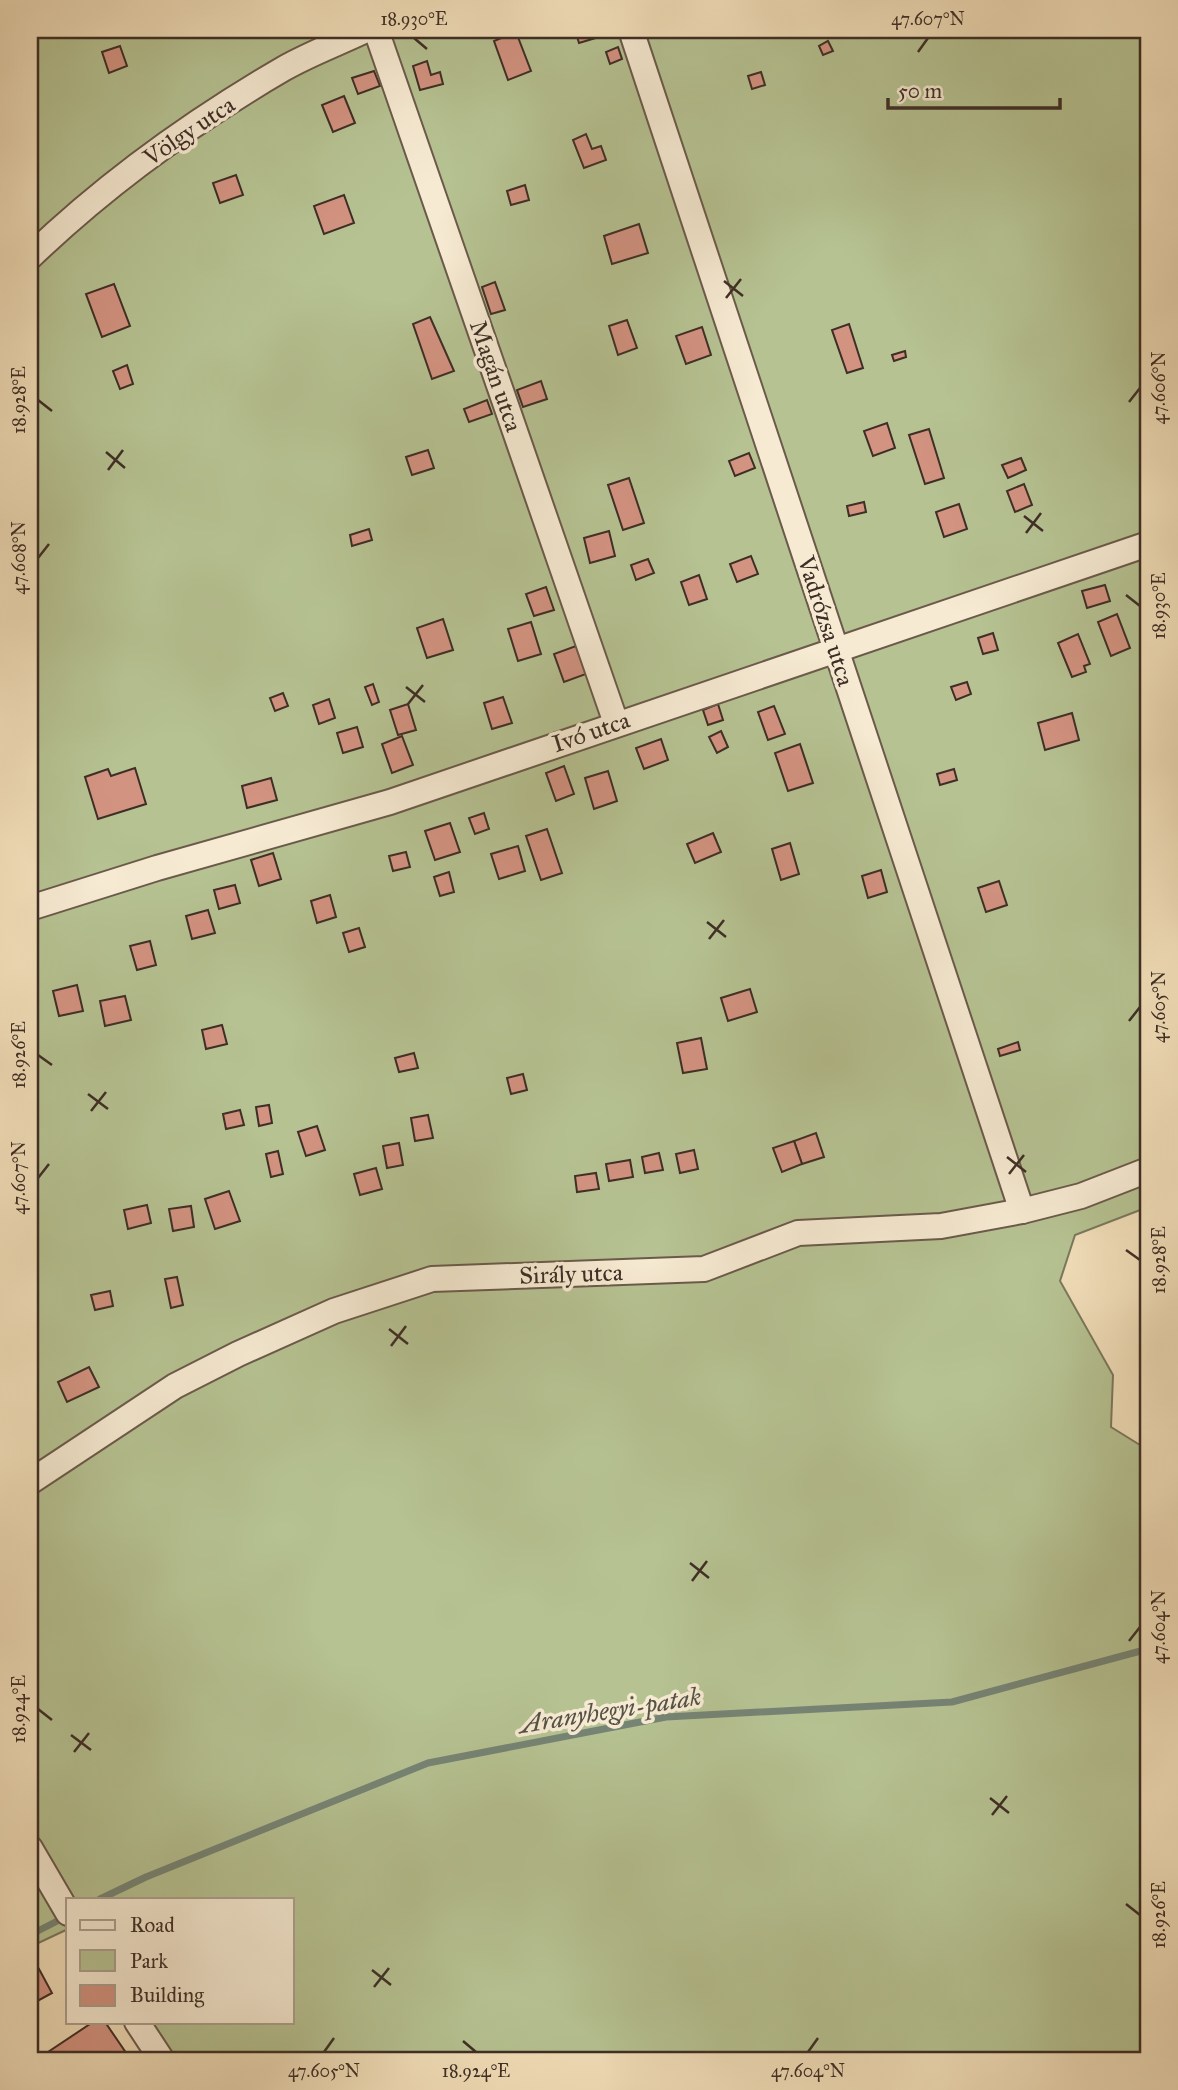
<svg xmlns="http://www.w3.org/2000/svg" width="1178" height="2090" viewBox="0 0 1178 2090" font-family="'IM FELL Great Primer',serif">
  <style>
    .green { fill: #b6c292; stroke: #7a785c; stroke-width: 2 }
    .lines { fill: none; stroke-linecap: round; stroke-linejoin: round }
    .stream { stroke: #768475; stroke-width: 7 }
    .building { fill: #d39381; stroke: #3e2e26; stroke-width: 2 }
    .street-casing { stroke: #6b5a4b; stroke-width: 28 }
    .street { stroke: #f6ead2; stroke-width: 24 }
    .ticks { fill: none; stroke: #3e2e26; stroke-width: 2.5 }
    .labels { text-anchor: middle; stroke-width: 7; stroke-linejoin: round; paint-order: stroke }
    .street-label { font-size: 24px; fill: #3e2e26; stroke: #f6ead2 }
    .water-label { font-size: 26px; font-style: italic; fill: #565247; stroke: #f6ead2 }
    .neatline { fill: none; stroke: #3e2e26; stroke-width: 2.5 }
    .ticks-label { font-size: 18px; text-anchor: middle; fill: #3e2e26 }
  </style>
  <rect width="100%" height="100%" fill="#f1deb9"/>
  <filter id="stains"><feTurbulence type="fractalNoise" baseFrequency=".00286" numOctaves="4"/><feColorMatrix values="0 0 0 0 .2 0 0 0 0 .09 0 0 0 0 .02 0 0 0 .5 -.17"/></filter>
  <radialGradient id="worn" r=".72"><stop offset=".6" stop-color="#630" stop-opacity="0"/><stop offset="1" stop-color="#630" stop-opacity=".3"/></radialGradient>
  <polygon class="green" points="30,30 1148,30 1148,1207 1075,1235 1060,1281 1113,1375 1111,1427 1148,1450 1148,2060 173,2060 149,2022 292,2022 292,1899 68,1899 68,1929 30,1947 30,1893 41,1889 53,1875 30,1834"/>
  <g class="lines">
    <g class="stream">
      <polyline points="100,1899 146,1877 428,1763 666,1717 952,1702 1148,1649"/>
      <polyline points="30,1935 67,1916"/>
    </g>
  </g>
  <g class="building">
    <polygon points="575,30 597,30 599,37 579,43"/>
    <polygon points="516,32 531,71 508,80 494,41"/>
    <polygon points="828,41 833,51 823,55 819,46"/>
    <polygon points="120,46 127,66 109,73 102,52"/>
    <polygon points="618,47 622,59 610,64 606,52"/>
    <polygon points="427,61 431,75 440,72 443,84 420,90 413,66"/>
    <polygon points="374,71 380,86 358,94 352,78"/>
    <polygon points="761,72 765,85 752,89 748,76"/>
    <polygon points="344,96 355,123 333,132 322,105"/>
    <polygon points="586,134 592,149 601,146 606,160 584,168 573,140"/>
    <polygon points="236,175 243,195 220,203 213,183"/>
    <polygon points="525,185 529,200 511,205 507,191"/>
    <polygon points="344,195 354,223 324,234 314,206"/>
    <polygon points="639,224 648,253 612,264 604,236"/>
    <polygon points="495,282 505,310 491,314 482,287"/>
    <polygon points="114,284 130,326 102,337 86,294"/>
    <polygon points="430,317 454,371 432,379 413,324"/>
    <polygon points="627,320 637,348 618,355 609,326"/>
    <polygon points="849,324 863,368 847,373 832,330"/>
    <polygon points="702,327 711,355 686,364 676,336"/>
    <polygon points="905,351 906,357 894,361 892,355"/>
    <polygon points="127,365 133,384 120,389 113,371"/>
    <polygon points="541,381 547,399 523,407 517,390"/>
    <polygon points="487,400 492,414 469,422 464,409"/>
    <polygon points="887,423 895,448 873,456 864,431"/>
    <polygon points="929,429 944,478 925,484 909,435"/>
    <polygon points="428,450 434,468 412,475 406,457"/>
    <polygon points="749,453 755,468 735,476 729,461"/>
    <polygon points="1021,458 1026,470 1008,478 1002,465"/>
    <polygon points="629,478 644,523 623,530 608,485"/>
    <polygon points="1024,484 1032,505 1015,512 1007,491"/>
    <polygon points="864,502 866,512 849,516 847,506"/>
    <polygon points="959,504 967,529 944,537 936,512"/>
    <polygon points="369,529 372,540 352,546 350,535"/>
    <polygon points="609,531 615,556 590,563 584,538"/>
    <polygon points="751,556 758,574 737,582 730,564"/>
    <polygon points="648,559 654,573 636,580 631,565"/>
    <polygon points="699,575 707,599 689,605 681,582"/>
    <polygon points="1105,585 1110,601 1087,608 1082,591"/>
    <polygon points="546,587 554,610 534,616 526,594"/>
    <polygon points="1117,614 1130,648 1111,656 1098,622"/>
    <polygon points="443,619 453,650 427,658 417,628"/>
    <polygon points="531,622 541,654 518,661 508,629"/>
    <polygon points="993,633 998,650 983,654 978,638"/>
    <polygon points="1078,634 1090,664 1084,666 1086,672 1072,677 1058,643"/>
    <polygon points="576,646 586,674 564,682 554,654"/>
    <polygon points="967,682 971,694 956,700 951,687"/>
    <polygon points="373,684 379,702 372,705 365,687"/>
    <polygon points="283,693 288,706 275,711 270,698"/>
    <polygon points="503,697 512,723 492,729 484,703"/>
    <polygon points="329,699 335,718 319,724 313,705"/>
    <polygon points="408,704 416,730 398,735 390,710"/>
    <polygon points="718,704 723,720 708,725 703,710"/>
    <polygon points="774,706 785,734 768,740 758,712"/>
    <polygon points="1072,713 1079,740 1045,750 1038,723"/>
    <polygon points="357,727 363,747 343,753 337,733"/>
    <polygon points="721,731 728,747 717,753 709,737"/>
    <polygon points="402,736 413,765 392,773 382,744"/>
    <polygon points="661,739 668,760 644,769 636,748"/>
    <polygon points="800,744 813,783 788,791 775,753"/>
    <polygon points="564,766 574,794 556,801 546,773"/>
    <polygon points="135,768 146,804 98,819 85,777 108,769 111,776"/>
    <polygon points="954,769 957,780 940,785 937,774"/>
    <polygon points="608,771 617,801 594,809 585,778"/>
    <polygon points="271,778 277,800 247,808 242,786"/>
    <polygon points="484,813 489,829 475,834 469,818"/>
    <polygon points="450,823 460,852 435,860 425,831"/>
    <polygon points="547,829 562,873 541,880 526,836"/>
    <polygon points="713,833 721,852 695,863 687,844"/>
    <polygon points="790,843 799,874 781,880 772,849"/>
    <polygon points="518,846 525,871 499,879 491,854"/>
    <polygon points="406,852 410,867 393,871 389,856"/>
    <polygon points="273,853 281,879 259,886 251,860"/>
    <polygon points="881,870 887,892 868,898 862,876"/>
    <polygon points="449,872 454,892 440,896 434,877"/>
    <polygon points="999,881 1007,905 986,912 978,888"/>
    <polygon points="235,885 240,903 219,909 214,890"/>
    <polygon points="330,895 336,917 317,923 311,901"/>
    <polygon points="208,910 215,933 192,939 186,916"/>
    <polygon points="359,928 365,947 349,952 343,933"/>
    <polygon points="150,941 156,965 137,970 130,946"/>
    <polygon points="77,985 83,1011 59,1016 53,991"/>
    <polygon points="750,989 757,1012 728,1021 721,998"/>
    <polygon points="125,996 131,1020 105,1026 100,1001"/>
    <polygon points="222,1025 227,1044 206,1049 202,1030"/>
    <polygon points="701,1038 707,1069 683,1073 677,1043"/>
    <polygon points="1018,1042 1020,1050 1000,1056 998,1049"/>
    <polygon points="414,1053 418,1068 399,1072 395,1058"/>
    <polygon points="523,1074 527,1090 511,1094 507,1078"/>
    <polygon points="269,1105 272,1123 259,1126 256,1107"/>
    <polygon points="240,1110 244,1125 226,1129 223,1114"/>
    <polygon points="428,1115 433,1138 415,1141 411,1118"/>
    <polygon points="317,1126 325,1150 306,1156 298,1132"/>
    <polygon points="816,1133 824,1157 802,1164 794,1141"/>
    <polygon points="794,1141 802,1164 782,1172 773,1148"/>
    <polygon points="399,1143 403,1165 387,1168 383,1146"/>
    <polygon points="694,1150 698,1169 680,1173 676,1154"/>
    <polygon points="278,1151 283,1174 271,1177 266,1154"/>
    <polygon points="659,1153 663,1170 645,1173 642,1157"/>
    <polygon points="630,1160 633,1177 609,1181 606,1164"/>
    <polygon points="376,1168 382,1189 360,1195 354,1174"/>
    <polygon points="596,1173 599,1189 577,1192 575,1176"/>
    <polygon points="229,1191 240,1221 215,1229 205,1199"/>
    <polygon points="147,1205 151,1223 128,1229 124,1210"/>
    <polygon points="191,1206 194,1227 173,1231 169,1209"/>
    <polygon points="177,1277 183,1305 171,1308 165,1279"/>
    <polygon points="110,1291 113,1306 95,1310 91,1295"/>
    <polygon points="89,1367 99,1387 67,1402 58,1382"/>
    <polygon points="39,1969 52,1993 30,2005 30,1975"/>
    <polygon points="93,2022 105,2022 131,2060 36,2060"/>
  </g>
  <g class="lines">
    <g class="street-casing">
      <g id="street">
        <polyline points="376,30 616,723"/>
        <polyline points="631,30 1022,1211"/>
        <path d="M30,257C106,184 192,122 283,69C309,54 339,43 366,30"/>
        <polyline points="30,908 157,868 390,802 1148,544"/>
        <polyline points="30,1482 175,1386 238,1354 334,1311 432,1279 704,1269 798,1233 941,1226 1022,1211 1081,1196 1148,1170"/>
        <polyline points="30,1848 68,1913"/>
        <polyline points="137,2022 162,2060"/>
      </g>
    </g>
    <use href="#street" class="street"/>
  </g>
  <path class="ticks" d="M414,38L427,49M918,52L928,38M724,281L743,296M726,298L741,279M38,400L52,411M1129,402L1140,388M106,452L125,468M108,470L123,450M1024,516L1043,531M1026,533L1041,513M38,558L49,544M1126,595L1140,606M406,687L425,702M408,704L423,685M707,922L726,937M709,939L724,920M1129,1021L1140,1007M38,1055L52,1065M88,1094L108,1109M91,1111L106,1092M1007,1157L1026,1172M1009,1174L1024,1155M38,1178L49,1164M1126,1250L1140,1260M389,1329L408,1344M391,1346L406,1326M690,1563L709,1578M692,1581L707,1561M1129,1641L1140,1627M38,1709L52,1720M71,1735L91,1750M74,1752L89,1733M990,1798L1009,1813M992,1815L1007,1796M1126,1904L1140,1915M372,1970L391,1985M374,1987L389,1968M463,2041L476,2052M324,2052L334,2038M808,2052L818,2038"/>
  <g class="labels">
    <g class="street-label">
      <text transform="translate(189 131) rotate(-34)" y="8">Völgy utca</text>
      <text transform="translate(496 376) rotate(71)" y="8">Magán utca</text>
      <text transform="translate(826 621) rotate(72)" y="8">Vadrózsa utca</text>
      <text transform="translate(591 732) rotate(-19)" y="8">Ivó utca</text>
      <text transform="translate(571 1274) rotate(-2)" y="8">Sirály utca</text>
    </g>
    <g class="water-label">
      <text transform="translate(610 1710) rotate(-9)" y="9">Aranyhegyi-patak</text>
    </g>
  </g>
  <rect width="1178" height="2090" fill="none" stroke="#f1deb9" stroke-width="77"/>
  <rect x="66" y="1898" width="228" height="126" fill="#f6ead2" stroke="#ac9f8d" stroke-width="2"/>
  <rect x="80" y="1920" width="35" height="10" fill="#f6ead2" stroke="#ac9f8d" stroke-width="2"/>
  <text x="130" y="1932" font-size="21" fill="#3e2e26">Road</text>
  <rect x="80" y="1950" width="35" height="21" fill="#b6c292" stroke="#ac9f8d" stroke-width="2"/>
  <text x="130" y="1968" font-size="21" fill="#3e2e26">Park</text>
  <rect x="80" y="1985" width="35" height="21" fill="#d39381" stroke="#ac9f8d" stroke-width="2"/>
  <text x="130" y="2002" font-size="21" fill="#3e2e26">Building</text>
  <path d="M888 98v10h172v-10" fill="none" stroke="#3e2e26" stroke-width="3.5"/>
  <text x="898" y="98" font-size="21" fill="#3e2e26" stroke="#f6ead2" stroke-width="5" paint-order="stroke">50 m</text>
  <rect x="38" y="38" width="1102" height="2014" class="neatline"/>
  <g class="ticks-label">
    <text x="414" y="25">18.930°E</text>
    <text x="928" y="25">47.607°N</text>
    <text transform="translate(1159 388) rotate(-90)" y="6">47.606°N</text>
    <text transform="translate(19 400) rotate(-90)" y="6">18.928°E</text>
    <text transform="translate(19 558) rotate(-90)" y="6">47.608°N</text>
    <text transform="translate(1159 606) rotate(-90)" y="6">18.930°E</text>
    <text transform="translate(1159 1007) rotate(-90)" y="6">47.605°N</text>
    <text transform="translate(19 1055) rotate(-90)" y="6">18.926°E</text>
    <text transform="translate(19 1178) rotate(-90)" y="6">47.607°N</text>
    <text transform="translate(1159 1260) rotate(-90)" y="6">18.928°E</text>
    <text transform="translate(1159 1627) rotate(-90)" y="6">47.604°N</text>
    <text transform="translate(19 1709) rotate(-90)" y="6">18.924°E</text>
    <text transform="translate(1159 1915) rotate(-90)" y="6">18.926°E</text>
    <text x="324" y="2077">47.605°N</text>
    <text x="476" y="2077">18.924°E</text>
    <text x="808" y="2077">47.604°N</text>
  </g>
  <rect width="100%" height="100%" filter="url(#stains)"/>
  <rect width="100%" height="100%" fill="url(#worn)"/>
</svg>
